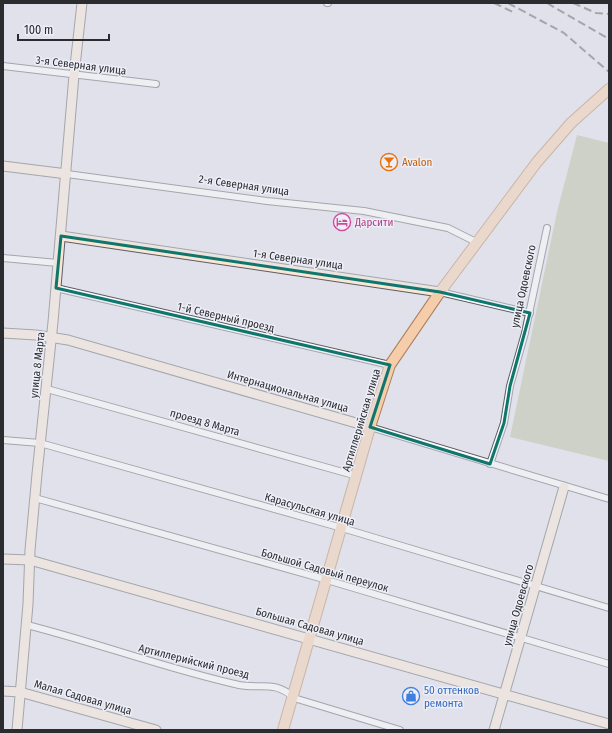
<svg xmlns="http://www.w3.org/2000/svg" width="612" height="733" viewBox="0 0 612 733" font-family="'Fira Sans Condensed',sans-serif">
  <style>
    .green { fill: #b7bda1 }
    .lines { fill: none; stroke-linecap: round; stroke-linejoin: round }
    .street-casing { stroke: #5c5d64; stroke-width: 8 }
    .secondary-casing { stroke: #5c5d64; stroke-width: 11 }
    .primary-casing { stroke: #ab7f5a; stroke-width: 12 }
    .street { stroke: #fff; stroke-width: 6 }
    .secondary { stroke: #fae6d4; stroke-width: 9 }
    .primary { stroke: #f6cdaa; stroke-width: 10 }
    .rail { stroke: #5c5d62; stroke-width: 2; stroke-dasharray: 8 4; stroke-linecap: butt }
    .marked { fill: none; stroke: #0f766e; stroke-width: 3; stroke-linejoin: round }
    .labels { text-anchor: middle; stroke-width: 3; stroke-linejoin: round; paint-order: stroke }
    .street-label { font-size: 11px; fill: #2b2c2f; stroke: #edeef7 }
    .food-label { font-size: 11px; fill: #c56008; stroke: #edeef7; text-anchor: start }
    .hotel-label { font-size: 11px; fill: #b23c85; stroke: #edeef7; text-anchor: start }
    .shop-label { font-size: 11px; fill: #366cbe; stroke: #edeef7; text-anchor: start }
  </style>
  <rect width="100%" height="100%" fill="#e0e1ea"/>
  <polygon class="green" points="577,135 609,143 609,461 510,437 557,212"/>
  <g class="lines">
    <g class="street-casing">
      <g id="street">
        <polyline points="327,3 328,3"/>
        <polyline points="3,66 156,84"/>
        <polyline points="67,174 267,201 364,211 448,228 478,243"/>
        <polyline points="3,258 58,263"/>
        <polyline points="56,288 390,365"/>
        <polyline points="440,292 530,313"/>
        <polyline points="47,389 357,476"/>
        <polyline points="370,427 609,499"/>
        <polyline points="3,440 40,443 342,528 609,608"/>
        <polyline points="490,464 504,423 510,386 525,333 547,228"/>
        <polyline points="35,498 327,580 609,664"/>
        <path d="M27,625C98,643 167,669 239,685C261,689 275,680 294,698L400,730"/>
      </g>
    </g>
    <g class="secondary-casing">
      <g id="secondary">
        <polyline points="3,166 67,174"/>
        <polyline points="61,236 440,292"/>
        <polyline points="3,333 36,335 68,340 370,427"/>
        <polyline points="3,559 30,560 44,564 609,724"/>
        <polyline points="3,691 20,692 156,730"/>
        <polyline points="17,730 28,604 30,550 37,474 53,322 74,75 82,3"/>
        <polyline points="494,730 564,487"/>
      </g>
    </g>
    <g class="primary-casing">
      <polyline id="primary" points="283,730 370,427 390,365 440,292 537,162 571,123 609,89"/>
    </g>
    <use href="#street" class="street"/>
    <use href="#secondary" class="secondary"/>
    <use href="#primary" class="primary"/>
    <g class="rail">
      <polyline points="494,3 515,13"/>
      <polyline points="508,3 564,33 609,72"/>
      <polyline points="547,3 609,39"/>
      <polyline points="573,3 596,13 609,14"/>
    </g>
  </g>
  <path d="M0 0H612V733H0ZM61,236L440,292L530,313L510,386L504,423L490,464L370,427L390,365L56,288Z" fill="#e0e1ea" fill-opacity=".55" fill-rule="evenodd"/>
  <path class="marked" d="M61,236L440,292L530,313L510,386L504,423L490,464L370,427L390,365L56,288Z"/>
  <defs>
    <g id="bar-ring" transform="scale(0.9)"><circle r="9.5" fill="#edeef7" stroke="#e8710a" stroke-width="1.5"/><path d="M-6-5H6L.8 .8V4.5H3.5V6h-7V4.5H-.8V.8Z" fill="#e8710a"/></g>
    <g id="hotel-ring" transform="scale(0.9)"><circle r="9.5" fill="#edeef7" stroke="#d1479c" stroke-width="1.5"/><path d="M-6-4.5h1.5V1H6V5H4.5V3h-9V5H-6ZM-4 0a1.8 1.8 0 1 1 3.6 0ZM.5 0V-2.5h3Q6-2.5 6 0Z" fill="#d1479c"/></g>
    <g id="shop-ring" transform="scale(0.9)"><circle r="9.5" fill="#edeef7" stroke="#3f7fe0" stroke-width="1.5"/><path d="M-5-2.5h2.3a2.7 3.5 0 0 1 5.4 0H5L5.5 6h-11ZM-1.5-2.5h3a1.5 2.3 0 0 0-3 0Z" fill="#3f7fe0"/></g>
  </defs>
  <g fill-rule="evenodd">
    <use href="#bar-ring" x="389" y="162"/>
    <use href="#hotel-ring" x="342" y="222"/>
    <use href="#shop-ring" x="411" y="696"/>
  </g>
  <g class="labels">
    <g class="street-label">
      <text transform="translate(81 65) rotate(7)" y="4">3-я Северная улица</text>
      <text transform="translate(244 185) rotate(8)" y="4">2-я Северная улица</text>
      <text transform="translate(298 259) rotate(8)" y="4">1-я Северная улица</text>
      <text transform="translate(523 286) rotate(-78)" y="4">улица Одоевского</text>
      <text transform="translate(226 317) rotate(13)" y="4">1-й Северный проезд</text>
      <text transform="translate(37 365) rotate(-84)" y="4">улица 8 Марта</text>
      <text transform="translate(288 391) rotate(16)" y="4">Интернациональная улица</text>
      <text transform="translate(361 420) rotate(-73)" y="4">Артиллерийская улица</text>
      <text transform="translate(205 422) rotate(16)" y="4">проезд 8 Марта</text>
      <text transform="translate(310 509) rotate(16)" y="4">Карасульская улица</text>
      <text transform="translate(325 570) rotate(16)" y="4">Большой Садовый переулок</text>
      <text transform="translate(518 605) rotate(-74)" y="4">улица Одоевского</text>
      <text transform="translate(310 626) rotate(16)" y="4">Большая Садовая улица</text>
      <text transform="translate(194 661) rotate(14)" y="4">Артиллерийский проезд</text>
      <text transform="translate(83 697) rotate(16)" y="4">Малая Садовая улица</text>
    </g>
    <g class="food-label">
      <text x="402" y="166">Avalon</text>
    </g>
    <g class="hotel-label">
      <text x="355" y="226">Дарсити</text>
    </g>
    <g class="shop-label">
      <text x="424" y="694">50 оттенков<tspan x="424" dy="13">ремонта</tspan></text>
    </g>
  </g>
  <rect width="612" height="733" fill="none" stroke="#2b2c2f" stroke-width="8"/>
  <path d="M18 34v6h91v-6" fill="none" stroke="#2b2c2f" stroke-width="2"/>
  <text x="24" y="34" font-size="12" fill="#2b2c2f" stroke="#edeef7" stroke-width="3" paint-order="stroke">100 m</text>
</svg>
